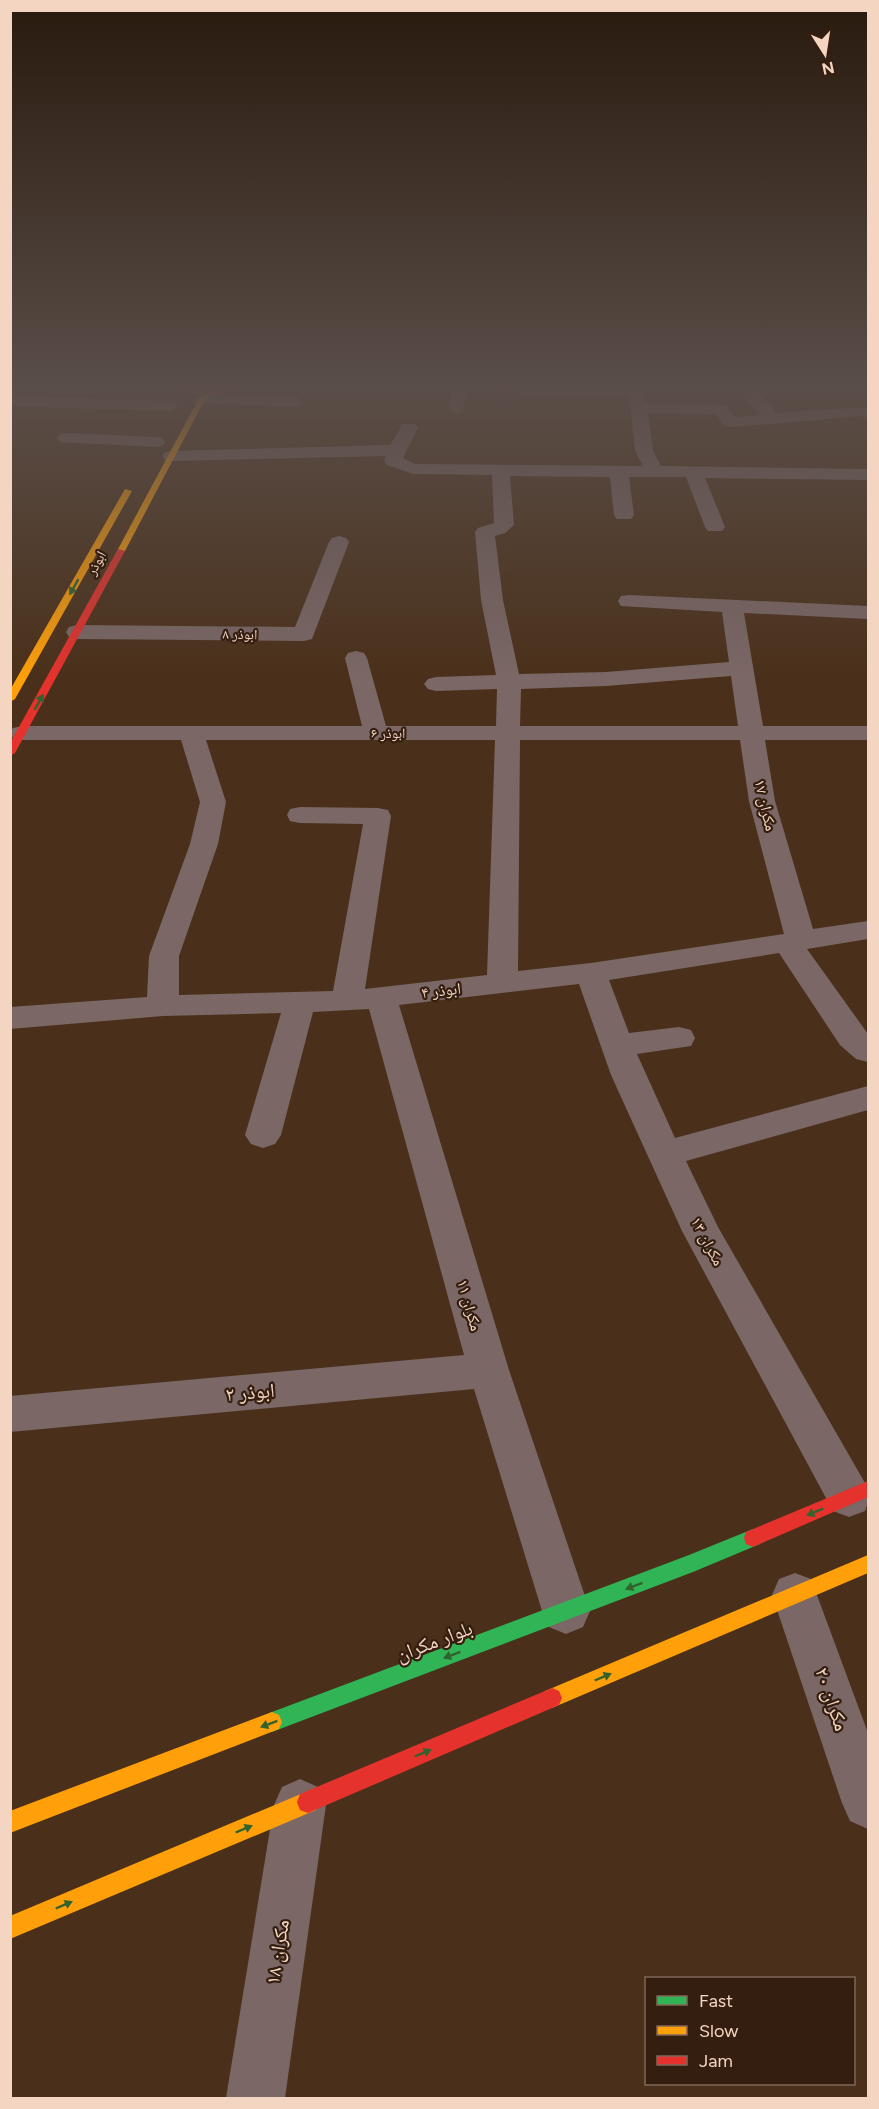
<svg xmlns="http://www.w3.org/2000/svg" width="879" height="2109" viewBox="0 0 879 2109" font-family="Figtree,'Noto Naskh Arabic',sans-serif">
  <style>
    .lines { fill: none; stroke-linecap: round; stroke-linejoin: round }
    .street { fill: #7a6766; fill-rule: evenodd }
    .fast { fill: #30b455; fill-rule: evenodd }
    .slow { fill: #ff9f0a; fill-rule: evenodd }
    .jam { fill: #e5322d; fill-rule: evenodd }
    .oneway { fill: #32622e }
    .labels { text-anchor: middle; stroke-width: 4.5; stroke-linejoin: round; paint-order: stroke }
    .far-street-label { font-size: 14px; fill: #f3d5c2; stroke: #341e0f }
    .street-label { font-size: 16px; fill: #f3d5c2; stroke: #341e0f }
    .near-street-label { font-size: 20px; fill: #f3d5c2; stroke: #341e0f }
  </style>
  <rect width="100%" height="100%" fill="#4a301a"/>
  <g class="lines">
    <g class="street">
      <path d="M349,384H365C361,390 357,390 350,388Z"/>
      <polygon points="452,384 468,384 463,413 457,414 449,409"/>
      <path d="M513,384H529L530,386L639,384L644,388L646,403L720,404L726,405L735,417L760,415L734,384H751L777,413L868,407V418L862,416L731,427L725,426L715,414L648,413L653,450L661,466L868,469V480L705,478L725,527L722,531H708L705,527L686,477H629L634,515L631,519H617L614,515L610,477L510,476L514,525L505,533L495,536L503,600L519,674L606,672L729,662L722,612L621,606L618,601L621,596L629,595L868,606V619L744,613L763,726H868V740H765L775,801L813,929L868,921V939L807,949L868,1034V1062L856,1059L840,1045L779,953L609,980L629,1033L679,1027L691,1030L695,1038L691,1046L637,1054L675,1138L868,1086V1110L686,1161L718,1227L865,1483C869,1493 869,1501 865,1511L849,1517L833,1511L682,1231L611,1075L579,984L399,1005L509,1370L590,1611L583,1627L566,1634L549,1627L542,1611L474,1389L10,1432V1396L464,1355L369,1009L313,1012L281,1135L275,1144L263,1148L251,1144L245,1135L281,1013L163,1016L10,1029V1007L147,997L149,956L190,844L200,802L181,740H22L13,738L10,732L13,728L22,726H362L345,658L348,653L356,651L364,653L367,658L386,726H496L497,689L436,691L428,689L424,684L428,679L436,677L496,675L481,600L475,532L478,528L494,523L492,475L413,474L387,465L384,461L386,456L171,461L165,460L162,456L165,452L171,451L390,445L403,424H415L418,428L403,458L415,464L643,466L635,450L629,395L525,396L519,394ZM731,676L738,726H520L521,689L606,686ZM206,740H495L487,975L365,989L391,816L388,810L378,808L300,807L290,809L287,815L290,821L300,823L363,824L333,991L179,995V956L218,844L226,802ZM520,740H740L749,801L784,934L591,963L518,971Z"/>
      <polygon points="201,395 297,397 305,402 297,407 195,403 193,400 195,397"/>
      <polygon points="10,396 171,401 179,406 171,411 10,406"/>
      <polygon points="66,433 156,437 162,438 165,442 162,446 156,447 60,442 57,438 60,434"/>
      <polygon points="339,536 346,538 349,542 312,639 304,641 77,639 69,637 66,632 69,627 77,625 295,627 329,542 332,538"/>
      <polygon points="795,1573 811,1579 868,1733 868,1829 850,1821 842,1803 772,1595 779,1579"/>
      <polygon points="300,1779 318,1787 326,1805 285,2098 226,2098 274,1805 282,1787"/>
    </g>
    <polygon class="fast" points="753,1529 760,1532 762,1538 760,1544 693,1572 272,1732 265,1729 262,1722 265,1715 272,1712 689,1555"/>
    <g class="slow">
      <polygon points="211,391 216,392 204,401 125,551 118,553 117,551 198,400"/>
      <polygon points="125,489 132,491 15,699 10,702 10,690"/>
      <polygon points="868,1555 868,1573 552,1708 545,1705 542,1698 545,1691"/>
      <polygon points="272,1712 279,1715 282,1722 279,1729 10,1833 10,1811"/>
      <polygon points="308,1791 316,1794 319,1802 316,1810 10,1939 10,1916"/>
    </g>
    <g class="jam">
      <path d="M168,384L211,390L254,384C232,397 189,400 168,384Z"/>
      <polygon points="118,549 125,551 15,753 10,756 10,743"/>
      <polygon points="868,1481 868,1497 753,1547 746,1544 744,1538 746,1532"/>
      <polygon points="552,1688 559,1691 562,1698 559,1705 308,1813 300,1810 297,1802 300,1794"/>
    </g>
  </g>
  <defs><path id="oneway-solid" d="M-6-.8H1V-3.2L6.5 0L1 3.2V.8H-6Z" transform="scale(1.5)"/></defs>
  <g class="oneway">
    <use href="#oneway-solid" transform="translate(74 587) rotate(119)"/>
    <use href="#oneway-solid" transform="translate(39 702) rotate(-61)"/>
    <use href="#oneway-solid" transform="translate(815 1512) rotate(157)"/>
    <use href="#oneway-solid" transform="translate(634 1586) rotate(159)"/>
    <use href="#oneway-solid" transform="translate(452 1655) rotate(159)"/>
    <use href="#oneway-solid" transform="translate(603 1677) rotate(-23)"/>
    <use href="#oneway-solid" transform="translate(269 1724) rotate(159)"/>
    <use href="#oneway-solid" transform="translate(423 1753) rotate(-23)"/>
    <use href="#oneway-solid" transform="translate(244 1829) rotate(-23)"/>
    <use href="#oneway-solid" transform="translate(64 1905) rotate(-23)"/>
  </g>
  <linearGradient id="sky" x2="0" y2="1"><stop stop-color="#291a0e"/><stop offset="0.57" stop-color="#5a4e49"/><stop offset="1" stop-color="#5a4e49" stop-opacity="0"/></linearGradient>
  <rect width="879" height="679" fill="url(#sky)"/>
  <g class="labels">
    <g class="far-street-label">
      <text transform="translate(96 563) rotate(-62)" y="5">ابوذر</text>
      <text transform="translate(240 634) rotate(1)" y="5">ابوذر ۸</text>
      <text x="388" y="738">ابوذر ۶</text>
    </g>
    <g class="street-label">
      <text transform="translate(766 805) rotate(77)" y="6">مکران ۱۷</text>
      <text transform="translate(441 990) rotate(-7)" y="6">ابوذر ۴</text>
      <text transform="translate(708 1241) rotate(62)" y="6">مکران ۱۳</text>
      <text transform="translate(470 1305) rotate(74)" y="6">مکران ۱۱</text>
    </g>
    <g class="near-street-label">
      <text transform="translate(250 1392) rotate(-5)" y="7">ابوذر ۲</text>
      <text transform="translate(434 1641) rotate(-21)" y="7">بلوار مکران</text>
      <text transform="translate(832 1699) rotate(71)" y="7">مکران ۲۰</text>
      <text transform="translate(277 1952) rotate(-81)" y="7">مکران ۱۸</text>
    </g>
  </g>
  <rect width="879" height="2109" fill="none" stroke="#f3d5c2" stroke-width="24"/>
  <rect x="645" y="1977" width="210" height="108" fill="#341e0f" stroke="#806757" stroke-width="1.5"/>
  <rect x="657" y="1996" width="30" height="9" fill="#30b455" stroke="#806757" stroke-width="1.5"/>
  <text x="699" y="2007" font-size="18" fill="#f3d5c2">Fast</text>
  <rect x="657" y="2026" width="30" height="9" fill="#ff9f0a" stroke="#806757" stroke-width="1.5"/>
  <text x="699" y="2037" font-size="18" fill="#f3d5c2">Slow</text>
  <rect x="657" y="2056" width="30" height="9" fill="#e5322d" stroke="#806757" stroke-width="1.5"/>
  <text x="699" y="2067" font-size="18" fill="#f3d5c2">Jam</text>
  <g transform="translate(825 54) rotate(168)" stroke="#341e0f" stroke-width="4.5" paint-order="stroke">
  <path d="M0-4.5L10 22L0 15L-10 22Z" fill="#f3d5c2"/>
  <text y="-9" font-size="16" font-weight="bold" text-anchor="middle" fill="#f3d5c2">N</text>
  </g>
</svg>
